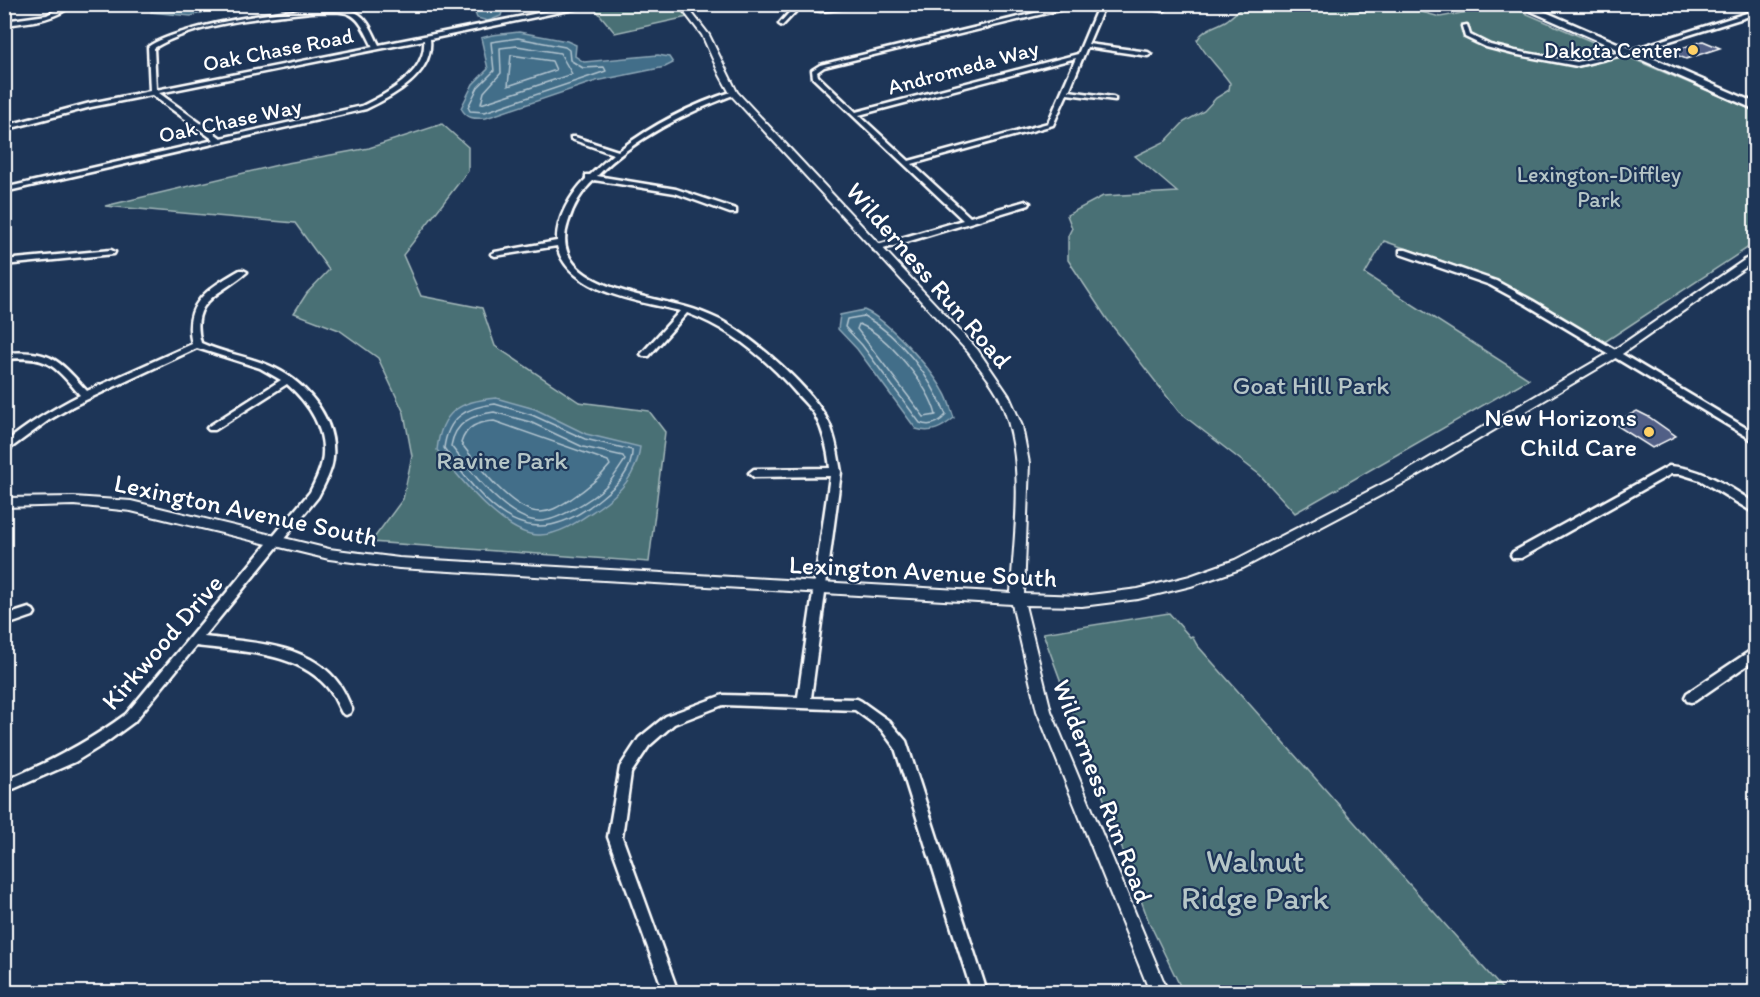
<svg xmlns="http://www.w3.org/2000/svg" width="1760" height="997" viewBox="0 0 1760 997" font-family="Itim,sans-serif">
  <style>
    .green { fill: #487074; stroke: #a4b8ba; stroke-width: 1.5 }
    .water { fill: #426e89; stroke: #8ea8b8; stroke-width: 1.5 }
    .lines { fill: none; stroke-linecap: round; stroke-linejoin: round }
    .shore { stroke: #b3c5d0; stroke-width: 1.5 }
    .building { fill: #515f86; stroke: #fff; stroke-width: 1.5 }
    .minor-casing { stroke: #fff; stroke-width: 5 }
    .tertiary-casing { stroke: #fff; stroke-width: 4 }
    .secondary-casing { stroke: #fff; stroke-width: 5 }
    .minor { fill: #1d3557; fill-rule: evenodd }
    .tertiary { fill: #1d3557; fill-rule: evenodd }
    .secondary { fill: #1d3557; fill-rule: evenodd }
    .poi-dot { fill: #ffd166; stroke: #1d3557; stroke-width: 2 }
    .labels { text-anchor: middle; stroke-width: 4.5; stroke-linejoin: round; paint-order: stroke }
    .far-street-label { font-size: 22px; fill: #fff; stroke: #1d3557 }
    .far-poi-label { font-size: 22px; fill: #fff; stroke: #1d3557; text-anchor: end }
    .far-park-label { font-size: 22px; fill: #b6c6c7; stroke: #1d3557 }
    .street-label { font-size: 26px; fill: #fff; stroke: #1d3557 }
    .park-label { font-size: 26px; fill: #b6c6c7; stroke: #1d3557 }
    .poi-label { font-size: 26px; fill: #fff; stroke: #1d3557; text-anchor: end }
    .near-park-label { font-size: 32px; fill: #b6c6c7; stroke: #1d3557 }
  </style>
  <rect width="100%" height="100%" fill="#1d3557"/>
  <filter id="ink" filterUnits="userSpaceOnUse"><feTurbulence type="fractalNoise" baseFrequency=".0167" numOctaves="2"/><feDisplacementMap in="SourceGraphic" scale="12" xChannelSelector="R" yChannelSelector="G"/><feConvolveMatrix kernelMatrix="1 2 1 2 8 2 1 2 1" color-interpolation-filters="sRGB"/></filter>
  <g filter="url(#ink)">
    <g class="green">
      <polygon points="592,5 681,5 692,16 615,33"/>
      <path d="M1247,5H1345L1359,11L1396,5L1440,17L1506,5L1755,111V243L1603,343L1516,292L1465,269L1384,241L1365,274L1529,379L1295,513L1260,475L1179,412L1107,319L1068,260V236L1072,228L1067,215L1103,196L1177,192L1135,156L1166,141L1184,122L1204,111L1216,98L1229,90L1230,83C1219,67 1207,58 1197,40C1204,28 1216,27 1227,20C1234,15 1239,9 1247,5Z"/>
      <polygon points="442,124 468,147 468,171 403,255 421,296 482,308 495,346 579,402 649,411 665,432 649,562 371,542 403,499 412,456 404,413 378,358 339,330 294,313 307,293 329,270 295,223 105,206 282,164 369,148"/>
      <polygon points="1169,613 1190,637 1192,636 1197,645 1505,992 1183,992 1149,922 1043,633"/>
    </g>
    <g class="water">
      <polygon points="155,5 155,4 227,5 191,16 151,12"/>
      <polygon points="472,5 472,4 504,5 501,16 488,21 477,18"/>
      <path d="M519,32L567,41L576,45L575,56L584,62L658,55L669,57L673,63L665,67L596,81L486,118C474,119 467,119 461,108L473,84L488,69L481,38L492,35Z"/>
      <path d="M864,310C887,319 932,370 944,392C949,400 951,410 954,418C942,428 931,434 916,429L857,349L838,329L840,315Z"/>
      <path d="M496,398L535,409L586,434L640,447C637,475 620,493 598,508C580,520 562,534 540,535C505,537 457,475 437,450C441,411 460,401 496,398Z"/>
    </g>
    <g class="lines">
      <g class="shore">
        <polygon points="518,38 565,47 569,50 570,60 583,68 604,67 606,71 485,112 470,111 468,107 478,87 494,71 491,42"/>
        <polygon points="517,46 560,53 572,74 481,104 484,92 501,73 500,48"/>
        <polygon points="511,55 552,61 556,70 508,86"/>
        <path d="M864,316C901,337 930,376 946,415C939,423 930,427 920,423L862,345L845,327L847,319Z"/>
        <path d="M859,324C887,335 929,386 936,415L924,417L857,329Z"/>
        <path d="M495,404L532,415L585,439L632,450C633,471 617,485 601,498C528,559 488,510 444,448C448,417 466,407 495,404Z"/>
        <path d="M494,412L530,422L583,447L623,456L625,460C619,469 613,479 606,486C593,499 555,523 537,521C504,517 470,470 451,446C455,422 472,415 494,412Z"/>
        <path d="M494,421L608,461L610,465C599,479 586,489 571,499C562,504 552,512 541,512C513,513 477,464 461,443C466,426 478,422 494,421Z"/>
      </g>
    </g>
    <g class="building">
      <polygon points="1703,41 1720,48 1686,59 1669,52"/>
      <polygon points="1637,411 1649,417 1676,436 1652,448 1613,423"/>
    </g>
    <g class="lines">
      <g class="minor-casing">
        <g id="minor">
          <path d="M66,4H73C55,21 28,22 4,25V21L47,15Z"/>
          <path d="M584,4H598L430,39C434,74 394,96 366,109L4,192V188L214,140L152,95L91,107L4,130V126L90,103L150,91L148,47C175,25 324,0 355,12C368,18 373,33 379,45ZM312,12C352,11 355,9 373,47L156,90L154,48C195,23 264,17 312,12ZM424,40C427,73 387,94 362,106L221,138L159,93Z"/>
          <polygon points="778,4 799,4 821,7 880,4 821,11 799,8 782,26 779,24 794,7"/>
          <path d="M1072,4H1084L824,67L817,72L818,76L856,112L1078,54L1099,4H1105L1088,44L1148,52L1151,54L1148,56L1087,47L1069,91L1113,97L1115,98V100L1067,94L1053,125L912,164L970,217L1026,201L1030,203L1029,205L880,250H874V246L963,220L813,78L812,70L820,65ZM1076,58L1048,123L909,161L859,115Z"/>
          <polygon points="1122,4 1142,4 1166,9 1163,11"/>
          <polygon points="1756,10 1756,14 1638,51 1577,66 1513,54 1486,47 1465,37 1462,26 1467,25 1470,35 1490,45 1515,51 1577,62 1634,49"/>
          <path d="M734,91L736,92V94C686,113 635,137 597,176L676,189L736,209V213H730L675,193L594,180C581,192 573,206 568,223C547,286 646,295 686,307C697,310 709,315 720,320C754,338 812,388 829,423C836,439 838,455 841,472L811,698L857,699L861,701L889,721L906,741L987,992H972L895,748L881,729L855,710L723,705L674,724L649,746L631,773L622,837L678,992H664L608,837L620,767L639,738L666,716L723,695L798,697L830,476L754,477L749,473L754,469L830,468C828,450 824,432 815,415C810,407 803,401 797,394C767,359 731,329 687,313L649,356H643L641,354L643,352L680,311C641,301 568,293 557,246L495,256L491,254L495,252L557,241C556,219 571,194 586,179V175H590L613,154L571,139V137H575L618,151C652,125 693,104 734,91Z"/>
          <polygon points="111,250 115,252 114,254 4,265 4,260"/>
          <polygon points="1400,250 1406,250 1496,281 1533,301 1756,434 1756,442 1527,305 1490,285 1400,254"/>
          <polygon points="1744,260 1747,260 1756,263 1756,268 1744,264"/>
          <path d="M240,270H243L247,272C221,295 189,299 201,343C223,353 246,356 268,365C303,379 337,417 333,458C332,471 324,485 318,497L204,637C249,642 310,643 339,684C345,692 348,701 352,709L350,713L346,715L342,713C338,706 335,698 331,692C301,651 241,652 196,646L134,722L104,744L75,762L4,793V781C48,763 88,742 126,714L310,492C315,482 320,472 322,462C328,431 309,403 287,384L215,430H209L207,428L209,426L281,380L260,368L197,348L73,406L49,420L4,453V444C27,424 53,409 80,395C52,363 48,356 4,359V353C51,350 57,358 87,391L192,344C182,303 209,288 240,270Z"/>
          <path d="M1669,466C1703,468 1728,486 1756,504V514L1700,480L1681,474H1671L1521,558H1513L1511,555L1513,552Z"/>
          <polygon points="29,608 33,610 35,613 33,616 4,626 4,616"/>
          <polygon points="1756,647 1756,659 1695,701 1691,702 1687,701 1685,697 1687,693"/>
        </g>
      </g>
      <g class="tertiary-casing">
        <path id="tertiary" d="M678,4H685L709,35L737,92L977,349L1009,396L1022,426L1029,463L1024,594L1082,596L1138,589L1190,576L1235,560L1402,474L1611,352L1756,252V260L1619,356L1410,480L1243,568L1191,586L1138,599L1082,606L1025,605L1051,711L1168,992H1150L1037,711L1012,604L399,568L329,559L131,511L74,505L4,507V498L74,497L131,501L329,549L399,558L1011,593C1014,529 1027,460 1000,399C993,383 979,368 969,353L731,95L720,75L702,35Z"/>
      </g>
      <g class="secondary-casing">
        <polygon id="secondary" points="1515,4 1527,4 1756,103 1756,110"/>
      </g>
      <use href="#minor" class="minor"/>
      <use href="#tertiary" class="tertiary"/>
      <use href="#secondary" class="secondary"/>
    </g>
  </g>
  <g class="poi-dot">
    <circle cx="1693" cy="50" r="6"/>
    <circle cx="1649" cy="432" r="6"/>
  </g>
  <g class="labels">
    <g class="far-street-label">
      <text transform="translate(278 49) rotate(-11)" y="8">Oak Chase Road</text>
      <text transform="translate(963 67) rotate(-15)" y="8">Andromeda Way</text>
      <text transform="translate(230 120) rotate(-12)" y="8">Oak Chase Way</text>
    </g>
    <g class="far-poi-label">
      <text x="1681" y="58">Dakota Center</text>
    </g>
    <g class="far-park-label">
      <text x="1599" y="182">Lexington-Diffley<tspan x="1599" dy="25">Park</tspan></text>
    </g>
    <g class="street-label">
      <text transform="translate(929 275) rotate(49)" y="9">Wilderness Run Road</text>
      <text transform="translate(246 510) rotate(12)" y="9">Lexington Avenue South</text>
      <text transform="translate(923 571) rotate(3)" y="9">Lexington Avenue South</text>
      <text transform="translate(162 642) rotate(-49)" y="9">Kirkwood Drive</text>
      <text transform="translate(1103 791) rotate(69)" y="9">Wilderness Run Road</text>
    </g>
    <g class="park-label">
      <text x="1311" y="394">Goat Hill Park</text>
      <text x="502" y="469">Ravine Park</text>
    </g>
    <g class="poi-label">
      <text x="1637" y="426">New Horizons<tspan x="1637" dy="30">Child Care</tspan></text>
    </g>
    <g class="near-park-label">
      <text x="1255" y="872">Walnut<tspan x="1255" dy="37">Ridge Park</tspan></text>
    </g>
  </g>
  <rect width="1760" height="997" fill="none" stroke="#1d3557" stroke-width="24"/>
  <rect x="12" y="12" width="1736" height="973" fill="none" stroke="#fff" stroke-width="2" filter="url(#ink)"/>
</svg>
